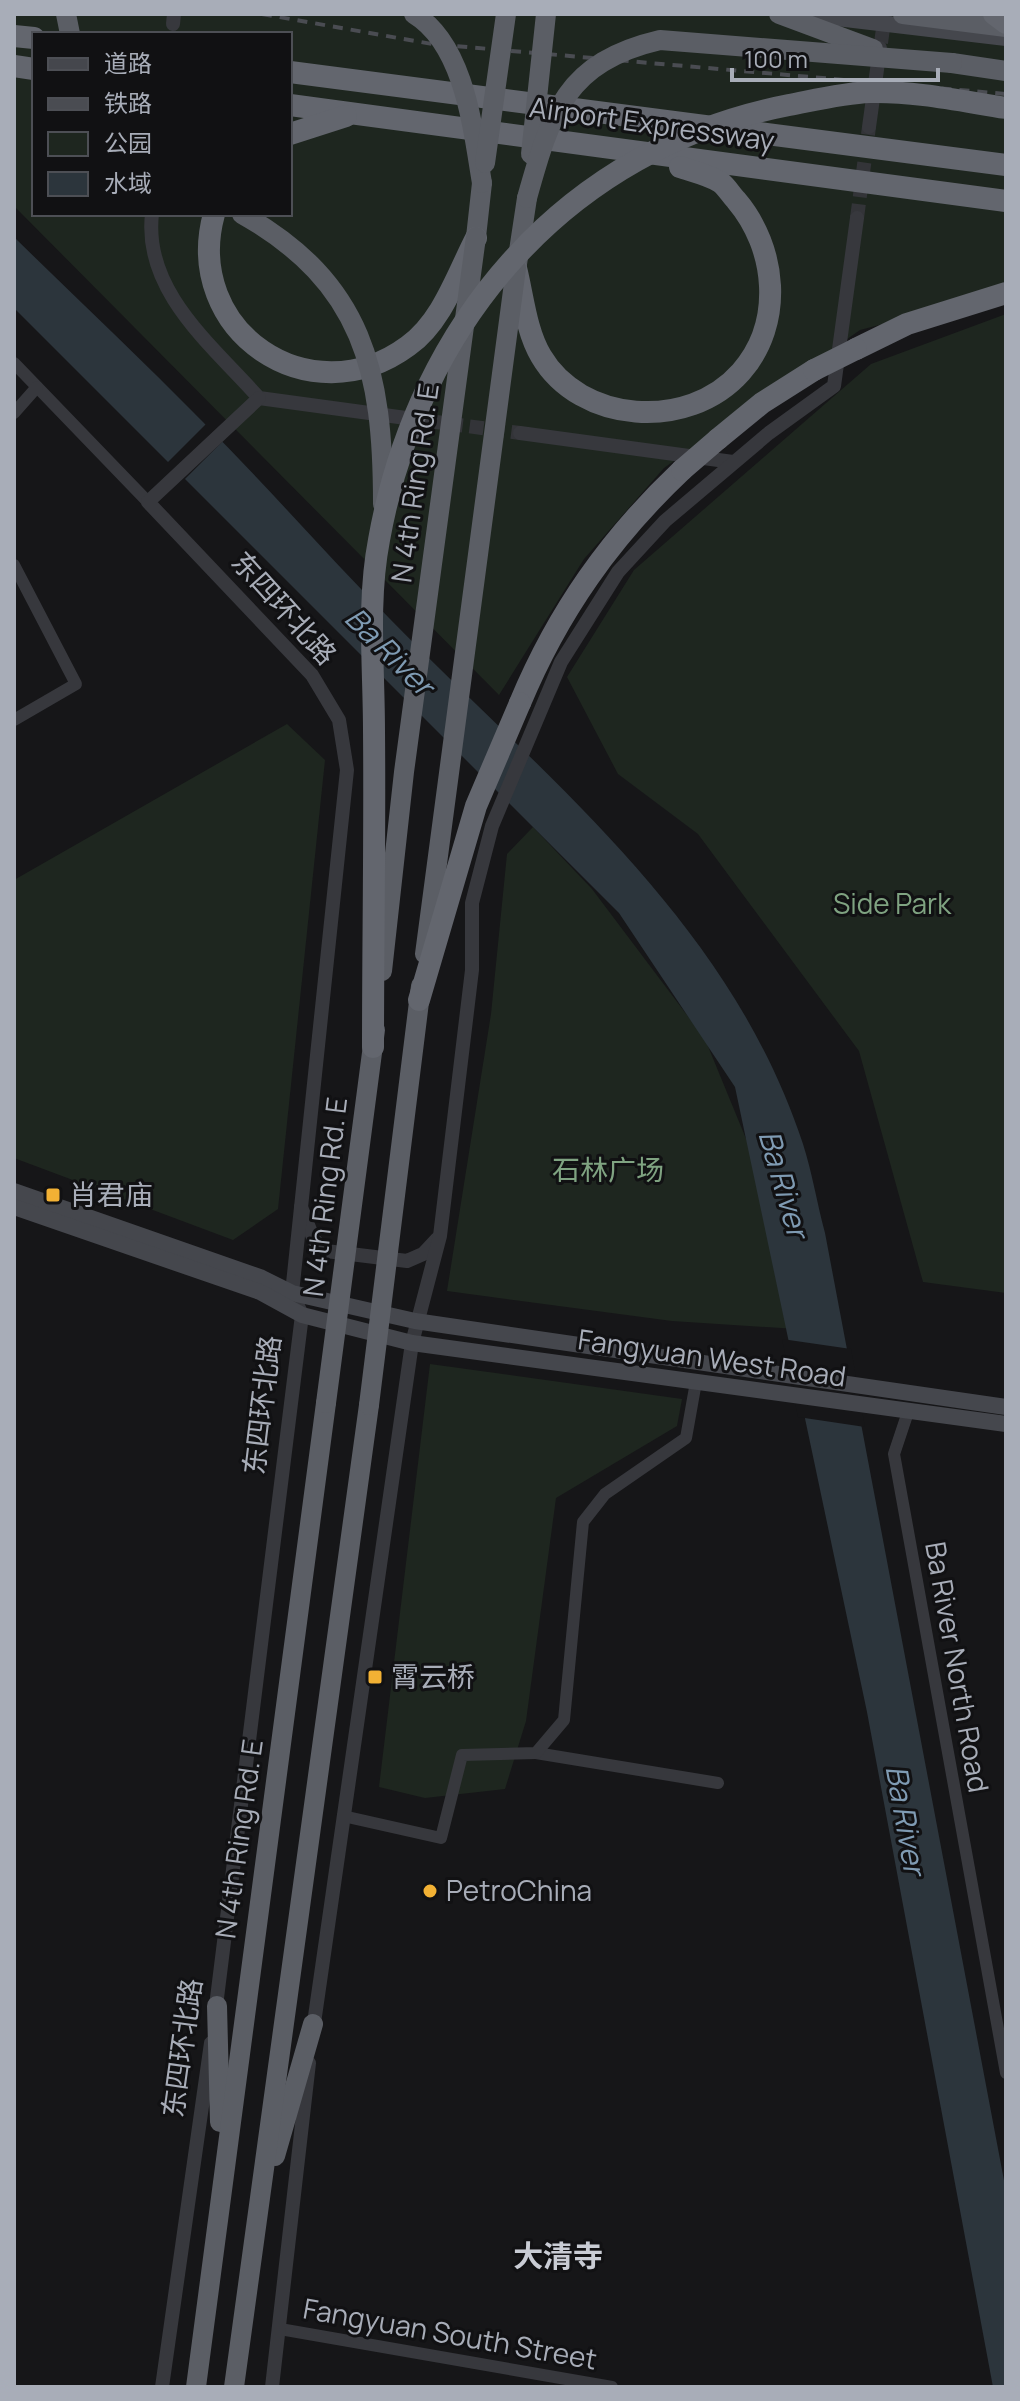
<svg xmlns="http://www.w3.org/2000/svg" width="1020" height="2401" viewBox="0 0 1020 2401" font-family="Manrope,'Noto Sans SC',sans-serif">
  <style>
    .green { fill: #1e261f; fill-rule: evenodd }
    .water { fill: #2c353c }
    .pier { fill: #161618 }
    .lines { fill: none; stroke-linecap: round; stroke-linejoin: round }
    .tertiary-tunnel { stroke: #333438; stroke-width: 14; stroke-dasharray: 14 7; stroke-linecap: butt }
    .minor { stroke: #37383d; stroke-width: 12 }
    .tertiary { stroke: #37383d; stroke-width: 14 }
    .secondary { stroke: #45474d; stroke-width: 16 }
    .trunk { stroke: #5b5e65; stroke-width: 20 }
    .motorway { stroke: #63666e; stroke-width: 22 }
    .rail { stroke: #4a4c52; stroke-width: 4; stroke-dasharray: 10 8; stroke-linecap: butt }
    .trunk-bridge { stroke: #5b5e65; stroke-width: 20 }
    .motorway-bridge { stroke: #63666e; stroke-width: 22 }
    .poi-dot { fill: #f2b134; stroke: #111113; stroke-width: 3 }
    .labels { text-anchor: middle; stroke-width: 6; stroke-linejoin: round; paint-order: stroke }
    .street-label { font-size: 28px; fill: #a8adb8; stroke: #111113 }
    .park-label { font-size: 28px; fill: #7fa381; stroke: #111113 }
    .poi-label { font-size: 28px; fill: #a8adb8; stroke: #111113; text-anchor: start }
    .water-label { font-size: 30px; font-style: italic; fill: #7f9bb3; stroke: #111113 }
    .neighbourhood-label { font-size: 30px; font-weight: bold; fill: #c9ccd4; stroke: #111113 }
  </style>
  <rect width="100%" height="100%" fill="#161618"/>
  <g class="green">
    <path d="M14,14H1006V292L860,330L664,468L584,559L499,695L14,206ZM34,34H290V214H34Z"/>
    <polygon points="1006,314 1006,1293 923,1282 859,1051 698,834 618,774 567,677 634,570 871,364"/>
    <polygon points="287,724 325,760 278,1209 233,1240 14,1158 14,880"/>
    <polygon points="533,827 592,889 705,1039 756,1163 797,1329 672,1321 447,1291 491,1014 507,854"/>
    <polygon points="430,1364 682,1399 677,1426 556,1498 526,1721 505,1789 425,1798 379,1787"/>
  </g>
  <path class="water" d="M14,237C76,298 140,358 201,420C266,485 326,554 390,619C548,781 729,920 803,1144C812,1172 817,1203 825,1233L1006,2191V2387H993L867,1712L735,1087L619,913L14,308Z"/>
  <g class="pier">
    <polygon points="209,421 225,439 181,483 164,466"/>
    <polygon points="782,1339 851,1349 865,1427 798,1417"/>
  </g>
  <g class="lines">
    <g class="tertiary-tunnel">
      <polyline points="881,43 885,14"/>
      <polyline points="857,218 869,127"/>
      <polyline points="428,421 520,433"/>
    </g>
    <g class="minor">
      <polyline points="14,363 148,502"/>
      <polyline points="14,413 37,387"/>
      <polyline points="14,565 76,684 14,720"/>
      <polyline points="908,1412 894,1454 1006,2073"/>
      <polyline points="536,1753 718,1783"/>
      <polyline points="343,1816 441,1838 462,1755 536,1753 564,1720 583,1522 605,1494 686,1438 696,1382"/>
      <polyline points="280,2329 612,2387"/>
    </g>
    <g class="tertiary">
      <polyline points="173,24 174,14"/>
      <polyline points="869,127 880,48"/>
      <path d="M152,214C143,291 212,345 259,398L428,421"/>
      <polyline points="520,433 733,462"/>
      <polyline points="301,1207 314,1240 326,1251 407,1261 423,1254 437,1239"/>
      <polyline points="215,2014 302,1315 292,1293 347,770 339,720 312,675 148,502 259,398"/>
      <polyline points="313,2030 412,1343 440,1236 472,970 472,903 492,826 561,662 618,572 665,521 769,433 834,386 857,218"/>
      <polyline points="162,2387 211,2043"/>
      <polyline points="272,2387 309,2063"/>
    </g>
    <g class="secondary">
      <polyline points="803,14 1006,38"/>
      <polyline points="14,1191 260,1277 292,1293 415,1321 1006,1407"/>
      <polyline points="14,1207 260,1292 302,1315 412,1343 1006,1424"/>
    </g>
    <g class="trunk">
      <polyline points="66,14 70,34"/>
      <polyline points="903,14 1006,27"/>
      <polyline points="952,63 1006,71"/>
      <polyline points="476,237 482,183"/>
      <polyline points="517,264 527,198"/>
      <polyline points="217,2006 220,2122"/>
      <polyline points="275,2156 313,2024"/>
      <polyline points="196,2387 326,1403"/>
      <polyline points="234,2387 369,1405"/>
    </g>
    <g class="motorway">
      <polyline points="994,14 1006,23"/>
      <polyline points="14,36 34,38"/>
      <polyline points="14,66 34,69"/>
      <polyline points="290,72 1006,165"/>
      <polyline points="290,105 1006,201"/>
      <polyline points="290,134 346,116"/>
      <path d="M214,214C182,331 310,418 408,346C442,322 457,275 476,238"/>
      <path d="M516,268C523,296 526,331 541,356C580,423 688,432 741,372C784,323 777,248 736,200C731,195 726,186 720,182C709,175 692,171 680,167"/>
      <polyline points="856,349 907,324 1006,293"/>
      <polyline points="718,439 762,403 814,370"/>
      <path d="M520,703C558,612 610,538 682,470"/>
    </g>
    <polyline class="rail" points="262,14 432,44 1006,94"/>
    <g class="trunk-bridge">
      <path d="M414,14C465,45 473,130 482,183"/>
      <polyline points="779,14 873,49"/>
      <polyline points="531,154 546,14"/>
      <polyline points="485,163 506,14"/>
      <path d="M527,198C551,112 566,62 660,40L952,63"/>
      <path d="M242,214C364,283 383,372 383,504"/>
      <polyline points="425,954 516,268"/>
      <polyline points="382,971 404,772 476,237"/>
      <polyline points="326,1403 375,1030"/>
      <polyline points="369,1405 421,986"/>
    </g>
    <g class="motorway-bridge">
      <polyline points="814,370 856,349"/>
      <polyline points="682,470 718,439"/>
      <polyline points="419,1000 476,806 520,703"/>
      <path d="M373,1047C373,941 375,836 374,731C374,668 367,602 379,540C418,322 567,148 789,105C815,100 844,93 870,92C916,91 961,101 1006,108"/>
    </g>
  </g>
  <g class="poi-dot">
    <rect x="45" y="1187" width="16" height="16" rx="4"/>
    <rect x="367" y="1669" width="16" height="16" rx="4"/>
    <circle cx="430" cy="1891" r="8"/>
  </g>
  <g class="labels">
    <g class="street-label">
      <text transform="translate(652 124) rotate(8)" y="10">Airport Expressway</text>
      <text transform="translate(415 483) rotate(-82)" y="10">N 4th Ring Rd. E</text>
      <text transform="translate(284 608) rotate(48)" y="10">东四环北路</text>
      <text transform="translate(325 1197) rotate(-83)" y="10">N 4th Ring Rd. E</text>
      <text transform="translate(712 1358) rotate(8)" y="10">Fangyuan West Road</text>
      <text transform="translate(262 1405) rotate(-83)" y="10">东四环北路</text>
      <text transform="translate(957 1667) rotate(80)" y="10">Ba River North Road</text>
      <text transform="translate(239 1839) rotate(-82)" y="10">N 4th Ring Rd. E</text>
      <text transform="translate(182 2048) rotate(-82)" y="10">东四环北路</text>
      <text transform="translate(450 2334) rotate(10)" y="10">Fangyuan South Street</text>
    </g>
    <g class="park-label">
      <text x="892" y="914">Side Park</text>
      <text x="608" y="1180">石林广场</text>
    </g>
    <g class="poi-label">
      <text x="69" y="1205">肖君庙</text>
      <text x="391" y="1687">霄云桥</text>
      <text x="446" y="1901">PetroChina</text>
    </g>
    <g class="water-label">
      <text transform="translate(389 652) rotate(45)" y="10">Ba River</text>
      <text transform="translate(783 1184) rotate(74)" y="10">Ba River</text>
      <text transform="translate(905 1820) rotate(80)" y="10">Ba River</text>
    </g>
    <g class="neighbourhood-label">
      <text x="558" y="2267">大清寺</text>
    </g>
  </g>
  <rect width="1020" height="2401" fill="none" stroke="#a8adb8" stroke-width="32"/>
  <rect x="32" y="32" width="260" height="184" fill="#111113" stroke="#4d4f55" stroke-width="2"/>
  <rect x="48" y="58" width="40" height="12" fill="#45474d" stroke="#4d4f55" stroke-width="2"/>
  <text x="104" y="72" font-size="24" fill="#a8adb8">道路</text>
  <rect x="48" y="98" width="40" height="12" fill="#4a4c52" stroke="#4d4f55" stroke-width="2"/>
  <text x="104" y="112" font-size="24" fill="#a8adb8">铁路</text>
  <rect x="48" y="132" width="40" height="24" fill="#1e261f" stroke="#4d4f55" stroke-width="2"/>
  <text x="104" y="152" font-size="24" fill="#a8adb8">公园</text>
  <rect x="48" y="172" width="40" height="24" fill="#2c353c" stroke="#4d4f55" stroke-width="2"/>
  <text x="104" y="192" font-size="24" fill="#a8adb8">水域</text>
  <path d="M732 68v12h206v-12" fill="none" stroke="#a8adb8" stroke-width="4"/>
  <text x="744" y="68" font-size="24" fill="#a8adb8" stroke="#111113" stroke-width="6" paint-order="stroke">100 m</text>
</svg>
